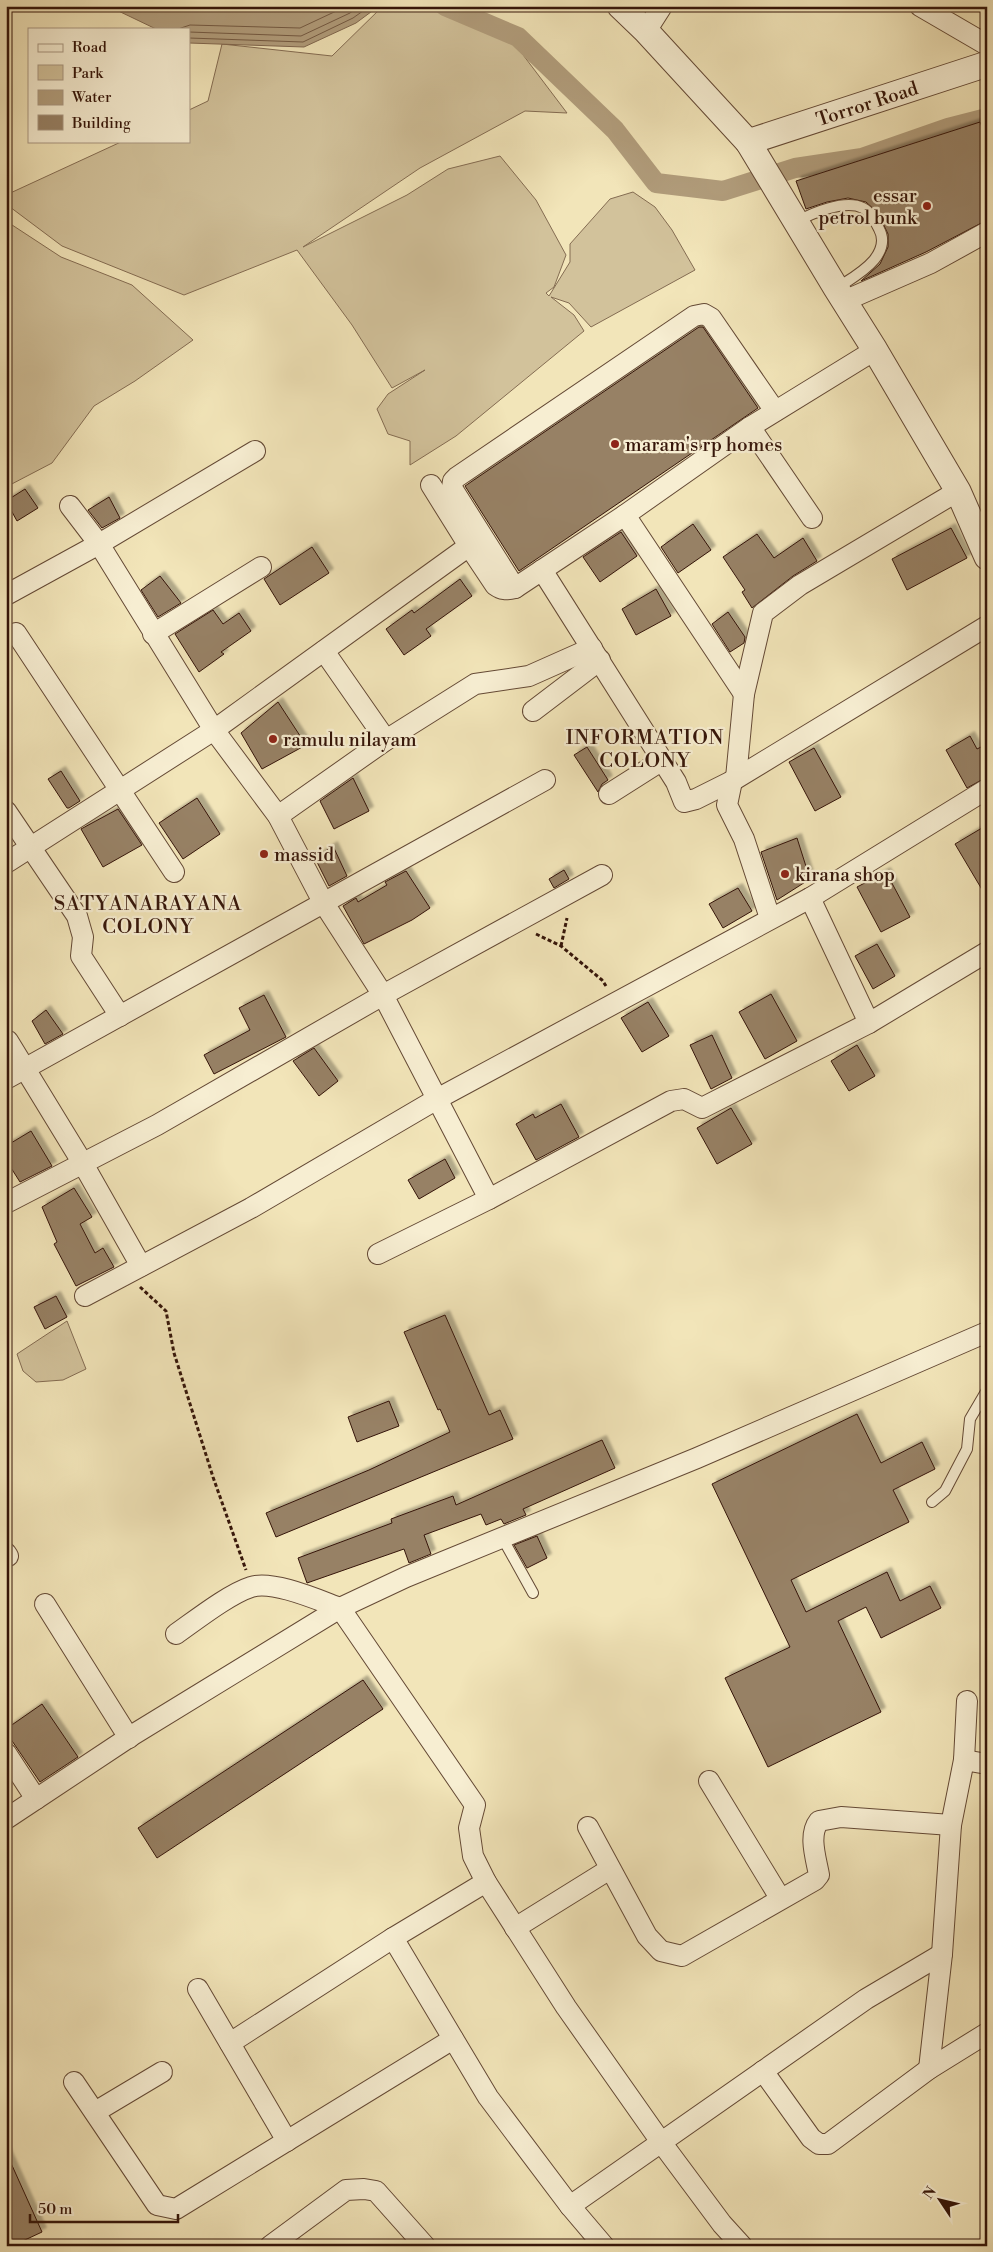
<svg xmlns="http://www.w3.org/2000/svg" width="993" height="2252" viewBox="0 0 993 2252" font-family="'Libre Bodoni',serif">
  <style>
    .green { fill: #d2c29b; stroke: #846c52 }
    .water { fill: #b29e7d; stroke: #80674f }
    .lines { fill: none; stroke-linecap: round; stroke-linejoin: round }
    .shore { stroke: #745a43; stroke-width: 1 }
    .canal { stroke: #b29e7d; stroke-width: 20 }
    .building { fill: #978165; stroke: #351509; filter: url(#shadow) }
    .service-casing { stroke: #644935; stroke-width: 12 }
    .minor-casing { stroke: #644935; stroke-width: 22 }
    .tertiary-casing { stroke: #644935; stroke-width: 27 }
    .path { stroke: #351509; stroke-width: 3; stroke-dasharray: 4 2.5; stroke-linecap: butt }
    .service { stroke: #f7eed2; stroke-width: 10 }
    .minor { stroke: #f7eed2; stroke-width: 20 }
    .tertiary { stroke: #f7eed2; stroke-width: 25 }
    .poi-dot { fill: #8f2418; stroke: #f7eed2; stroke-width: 2 }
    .labels { text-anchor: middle; stroke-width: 4.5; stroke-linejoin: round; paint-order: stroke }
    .street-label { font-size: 19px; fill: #351509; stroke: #f7eed2 }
    .poi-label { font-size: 19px; fill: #351509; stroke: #f7eed2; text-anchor: start }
    .neighbourhood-label { font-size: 20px; letter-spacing: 1px; fill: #351509; stroke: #f7eed2 }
  </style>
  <defs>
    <filter id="shadow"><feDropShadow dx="4.5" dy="-4.5" stdDeviation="1" flood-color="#0004"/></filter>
  </defs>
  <rect width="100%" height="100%" fill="#f2e5b9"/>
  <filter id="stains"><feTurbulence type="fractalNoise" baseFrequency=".004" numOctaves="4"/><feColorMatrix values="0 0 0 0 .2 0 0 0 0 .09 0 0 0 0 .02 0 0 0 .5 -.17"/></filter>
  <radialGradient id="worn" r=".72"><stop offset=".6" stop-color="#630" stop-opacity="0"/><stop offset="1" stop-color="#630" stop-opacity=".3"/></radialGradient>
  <g class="green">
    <polygon points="383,6 434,6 505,31 567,113 525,111 420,168 303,247 407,195 448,169 500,156 536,200 566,255 554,287 546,293 549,296 570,262 570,244 610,199 633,192 655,207 672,230 695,270 591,327 569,303 551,297 574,315 584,331 456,436 410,465 410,441 388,434 377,409 388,394 425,370 392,388 352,325 297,250 184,295 62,246 6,204 6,195 123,141 189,141 189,110 208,101 222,44 332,56"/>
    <polygon points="6,221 61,257 132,285 193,340 135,381 94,406 52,463 6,487"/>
    <polygon points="67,1321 86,1369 63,1380 36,1382 23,1371 17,1354"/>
  </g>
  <polygon class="water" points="108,6 379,6 356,23 304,47 189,43 189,29 156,29"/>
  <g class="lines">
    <g class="shore">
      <polyline points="178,29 190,25 300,28 347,6"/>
      <polyline points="189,32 301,36 350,13 359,6"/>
      <polyline points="189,38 303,42 353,18 370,6"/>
    </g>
    <polyline class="canal" points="445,6 518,37 615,130 656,183 723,191 795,168 862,158 948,128 987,118"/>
  </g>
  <g class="building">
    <polygon points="980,122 987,140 987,220 926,252 861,281 880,264 888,247 888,234 878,213 866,202 848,198 827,202 806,209 796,181"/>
    <polygon points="699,327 703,327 758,408 519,571 465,486"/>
    <polygon points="25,489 38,508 17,521 6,501"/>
    <polygon points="109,497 120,518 102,528 88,510"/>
    <polygon points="693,524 711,550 678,573 661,547"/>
    <polygon points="951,528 967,558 907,590 892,559"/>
    <polygon points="621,532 637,556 600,582 583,557"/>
    <polygon points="757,534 774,558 803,538 817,561 793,576 752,608 742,592 745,590 723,557"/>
    <polygon points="312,547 329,573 280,605 264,579"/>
    <polygon points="160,576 181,603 158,617 141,590"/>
    <polygon points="460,579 472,596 426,629 431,636 404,655 386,629 412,610 414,613"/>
    <polygon points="656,589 671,616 636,635 622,609"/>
    <polygon points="213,610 223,624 239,613 251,631 221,652 224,654 199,672 175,634"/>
    <polygon points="728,612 745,637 744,643 730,652 712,624"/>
    <polygon points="278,702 306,745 262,769 241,733"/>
    <polygon points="970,736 977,749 987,744 987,777 967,788 946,750"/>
    <polygon points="587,747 608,780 602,784 598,792 574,755"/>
    <polygon points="814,748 841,797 815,811 789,762"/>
    <polygon points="61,771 80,801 69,808 67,808 48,779"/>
    <polygon points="353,778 369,811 334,829 320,801"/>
    <polygon points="197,798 220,834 183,859 159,823"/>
    <polygon points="118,809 142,845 103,867 81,829"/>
    <polygon points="987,825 987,898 955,844"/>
    <polygon points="797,838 810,879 777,900 761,852"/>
    <polygon points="333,846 347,876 329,886 315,858"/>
    <polygon points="564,870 569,879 554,888 549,879"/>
    <polygon points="406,871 430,908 412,920 364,944 343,906 356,898 358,902 387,885 385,882"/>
    <polygon points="886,872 910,917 881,932 857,887"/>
    <polygon points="738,888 752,911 723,928 709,904"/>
    <polygon points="877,944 895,976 873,989 855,956"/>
    <polygon points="771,994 797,1041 765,1059 739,1012"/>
    <polygon points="264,995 286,1037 214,1074 204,1055 250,1030 239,1008"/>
    <polygon points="648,1002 669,1036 642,1052 621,1018"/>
    <polygon points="46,1010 63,1034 45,1044 32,1021"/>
    <polygon points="712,1035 732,1078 711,1089 690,1045"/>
    <polygon points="857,1045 875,1076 849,1091 831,1061"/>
    <polygon points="314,1048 338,1081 319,1096 293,1061"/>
    <polygon points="561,1104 579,1137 536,1160 516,1124 533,1114 535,1118"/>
    <polygon points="731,1108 752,1144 717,1164 697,1128"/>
    <polygon points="31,1131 52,1166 20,1182 6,1160 6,1146"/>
    <polygon points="445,1159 455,1178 419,1199 408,1180"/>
    <polygon points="74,1188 92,1217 80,1224 95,1253 103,1248 114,1267 76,1286 54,1244 57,1242 42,1207"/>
    <polygon points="56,1296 67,1317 45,1329 34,1307"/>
    <polygon points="445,1315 489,1415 500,1410 513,1439 276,1537 266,1513 369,1470 450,1432 440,1409 438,1410 404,1332"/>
    <polygon points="389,1401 399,1426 357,1442 348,1417"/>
    <polygon points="857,1414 881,1463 922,1442 935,1469 893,1490 909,1522 791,1580 806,1612 887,1572 900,1601 930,1586 941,1608 881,1638 866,1607 838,1621 881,1712 768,1767 725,1678 790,1647 712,1484"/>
    <polygon points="602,1440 615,1468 523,1509 526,1515 504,1524 501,1519 486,1525 481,1514 424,1535 431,1554 409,1563 404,1549 307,1583 298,1558 392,1523 391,1519 453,1496 456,1505"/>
    <polygon points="537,1536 547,1558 527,1568 514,1545"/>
    <polygon points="363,1680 383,1709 157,1858 138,1828"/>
    <polygon points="42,1704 78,1757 40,1782 6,1732 6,1729"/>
    <polygon points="6,2152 42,2232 12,2246 6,2246"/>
  </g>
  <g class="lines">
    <g class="service-casing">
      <g id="service">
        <path d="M796,222C812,213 845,199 863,208C871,212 875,221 879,229C885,240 882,250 874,260C864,272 849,280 837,288"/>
        <polyline points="932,1502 945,1491 967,1449 970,1419 987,1390"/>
        <polyline points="503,1539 533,1593"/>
      </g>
    </g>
    <g class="minor-casing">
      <g id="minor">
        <polyline points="920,6 987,45"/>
        <polyline points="646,31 662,6"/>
        <polyline points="844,301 931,263 987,232"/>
        <polyline points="750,427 812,518"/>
        <polyline points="431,485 469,546"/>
        <polyline points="70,506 99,544 214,730 278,816 323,902 383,995 489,1199"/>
        <polyline points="542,570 676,782 684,802 696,799 732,781 987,626"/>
        <polyline points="515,588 452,488 453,481 457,477 694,316 704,314 711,318 775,411"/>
        <polyline points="6,595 99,544 255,451"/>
        <polyline points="16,633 174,872"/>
        <polyline points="153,634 261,567"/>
        <polyline points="324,651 386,740"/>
        <polyline points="744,694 625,515 750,427 875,350"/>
        <polyline points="533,711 600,660"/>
        <polyline points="736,778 744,694 763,613 800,585 958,491"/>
        <polyline points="732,781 727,805 744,839 770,918"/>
        <polyline points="609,794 661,761"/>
        <polyline points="6,811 77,916 83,937 81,956 120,1016"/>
        <polyline points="278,816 386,740 475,684 529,676 592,648"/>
        <path d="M6,863L214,730L469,546L495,585C502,590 506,590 515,588L625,515"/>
        <polyline points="810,898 869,1023 987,952"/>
        <polyline points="8,1041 82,1162 141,1266"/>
        <polyline points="6,1079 545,780"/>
        <polyline points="6,1203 157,1125 383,995 602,875"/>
        <polyline points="378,1254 489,1199 671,1101 684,1099 702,1108 869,1023"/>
        <polyline points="85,1296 251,1208 437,1099 810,898 987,789"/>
        <polyline points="6,1553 8,1556"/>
        <polyline points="45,1604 129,1738"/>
        <path d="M176,1634C196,1620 229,1594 251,1587C273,1580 318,1600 340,1608L475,1805L469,1828L473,1856L486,1882L566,2007L661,2142L722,2224L742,2246"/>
        <polyline points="6,1753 36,1799"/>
        <polyline points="964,1760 987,1764"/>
        <polyline points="709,1781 780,1898"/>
        <polyline points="6,1819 131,1736 340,1608 406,1577 697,1458 987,1332"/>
        <path d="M588,1827L647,1936L661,1951L682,1956L815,1880L819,1875C816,1858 808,1835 819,1821L841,1817L951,1825"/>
        <polyline points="515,1928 610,1869"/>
        <polyline points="393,1938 488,2097 570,2206 604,2246"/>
        <polyline points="198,1989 287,2141"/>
        <polyline points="230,2043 393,1938 486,1882"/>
        <polyline points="929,2069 942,1954 951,1825 964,1760 967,1701"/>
        <polyline points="763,2071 811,2138 819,2144 828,2144 929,2069 987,2033"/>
        <polyline points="74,2082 157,2205 176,2209 453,2039"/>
        <polyline points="95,2112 162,2072"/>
        <polyline points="570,2206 866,1999 942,1954"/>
        <polyline points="270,2246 346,2190 364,2189 376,2191 425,2246"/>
      </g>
    </g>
    <g class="tertiary-casing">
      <g id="tertiary">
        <polyline points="620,6 646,31 748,142 836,288 875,350 958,491 987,557"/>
        <path id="s1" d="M748,142L987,64"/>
      </g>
    </g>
    <g class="path">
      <polyline points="536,934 561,946 602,980 606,986"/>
      <polyline points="561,946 567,918"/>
      <polyline points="140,1287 166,1311 174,1353 213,1477 246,1570"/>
    </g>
    <use href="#service" class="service"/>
    <use href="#minor" class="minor"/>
    <use href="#tertiary" class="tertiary"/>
  </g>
  <g class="poi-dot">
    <circle cx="927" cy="206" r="5"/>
    <circle cx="615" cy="444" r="5"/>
    <circle cx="273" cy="739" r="5"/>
    <circle cx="264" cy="854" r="5"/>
    <circle cx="785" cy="874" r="5"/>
  </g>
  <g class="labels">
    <g class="street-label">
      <text dy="7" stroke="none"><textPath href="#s1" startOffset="125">Torror Road</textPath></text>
    </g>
    <g class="poi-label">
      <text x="917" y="202" text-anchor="end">essar<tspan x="917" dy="22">petrol bunk</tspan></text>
      <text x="625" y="451">maram's rp homes</text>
      <text x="283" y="746">ramulu nilayam</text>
      <text x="274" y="861">massid</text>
      <text x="795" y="881">kirana shop</text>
    </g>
    <g class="neighbourhood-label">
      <text x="645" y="744">INFORMATION<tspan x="645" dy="23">COLONY</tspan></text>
      <text x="148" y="910">SATYANARAYANA<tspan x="148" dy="23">COLONY</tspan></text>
    </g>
  </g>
  <rect width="993" height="2252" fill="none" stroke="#f2e5b9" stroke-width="25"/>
  <rect x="8" y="8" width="978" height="2237" fill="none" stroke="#351509" stroke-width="2.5"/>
  <rect x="12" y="12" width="968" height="2227" fill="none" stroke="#351509"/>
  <rect x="28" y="28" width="162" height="115" fill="#f7eed2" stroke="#a99782"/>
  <rect x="38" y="44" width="25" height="8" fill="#f7eed2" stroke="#a99782"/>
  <text x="72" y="52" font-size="15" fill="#351509">Road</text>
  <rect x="38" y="65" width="25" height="15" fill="#d2c29b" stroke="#a99782"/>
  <text x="72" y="78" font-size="15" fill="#351509">Park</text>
  <rect x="38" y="90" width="25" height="15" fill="#b29e7d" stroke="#a99782"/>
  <text x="72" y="102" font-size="15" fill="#351509">Water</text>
  <rect x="38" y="115" width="25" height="15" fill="#978165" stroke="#a99782"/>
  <text x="72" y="128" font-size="15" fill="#351509">Building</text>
  <g transform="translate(940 2200) rotate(305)" stroke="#f7eed2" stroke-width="4" paint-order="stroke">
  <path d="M0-4L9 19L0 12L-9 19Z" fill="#351509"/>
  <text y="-8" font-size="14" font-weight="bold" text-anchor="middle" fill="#351509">N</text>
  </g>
  <path d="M30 2214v8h148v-8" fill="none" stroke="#351509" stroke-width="2.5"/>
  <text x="38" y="2214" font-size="15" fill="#351509" stroke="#f7eed2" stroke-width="4" paint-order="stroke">50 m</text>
  <rect width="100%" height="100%" filter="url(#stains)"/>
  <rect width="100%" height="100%" fill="url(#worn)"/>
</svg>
